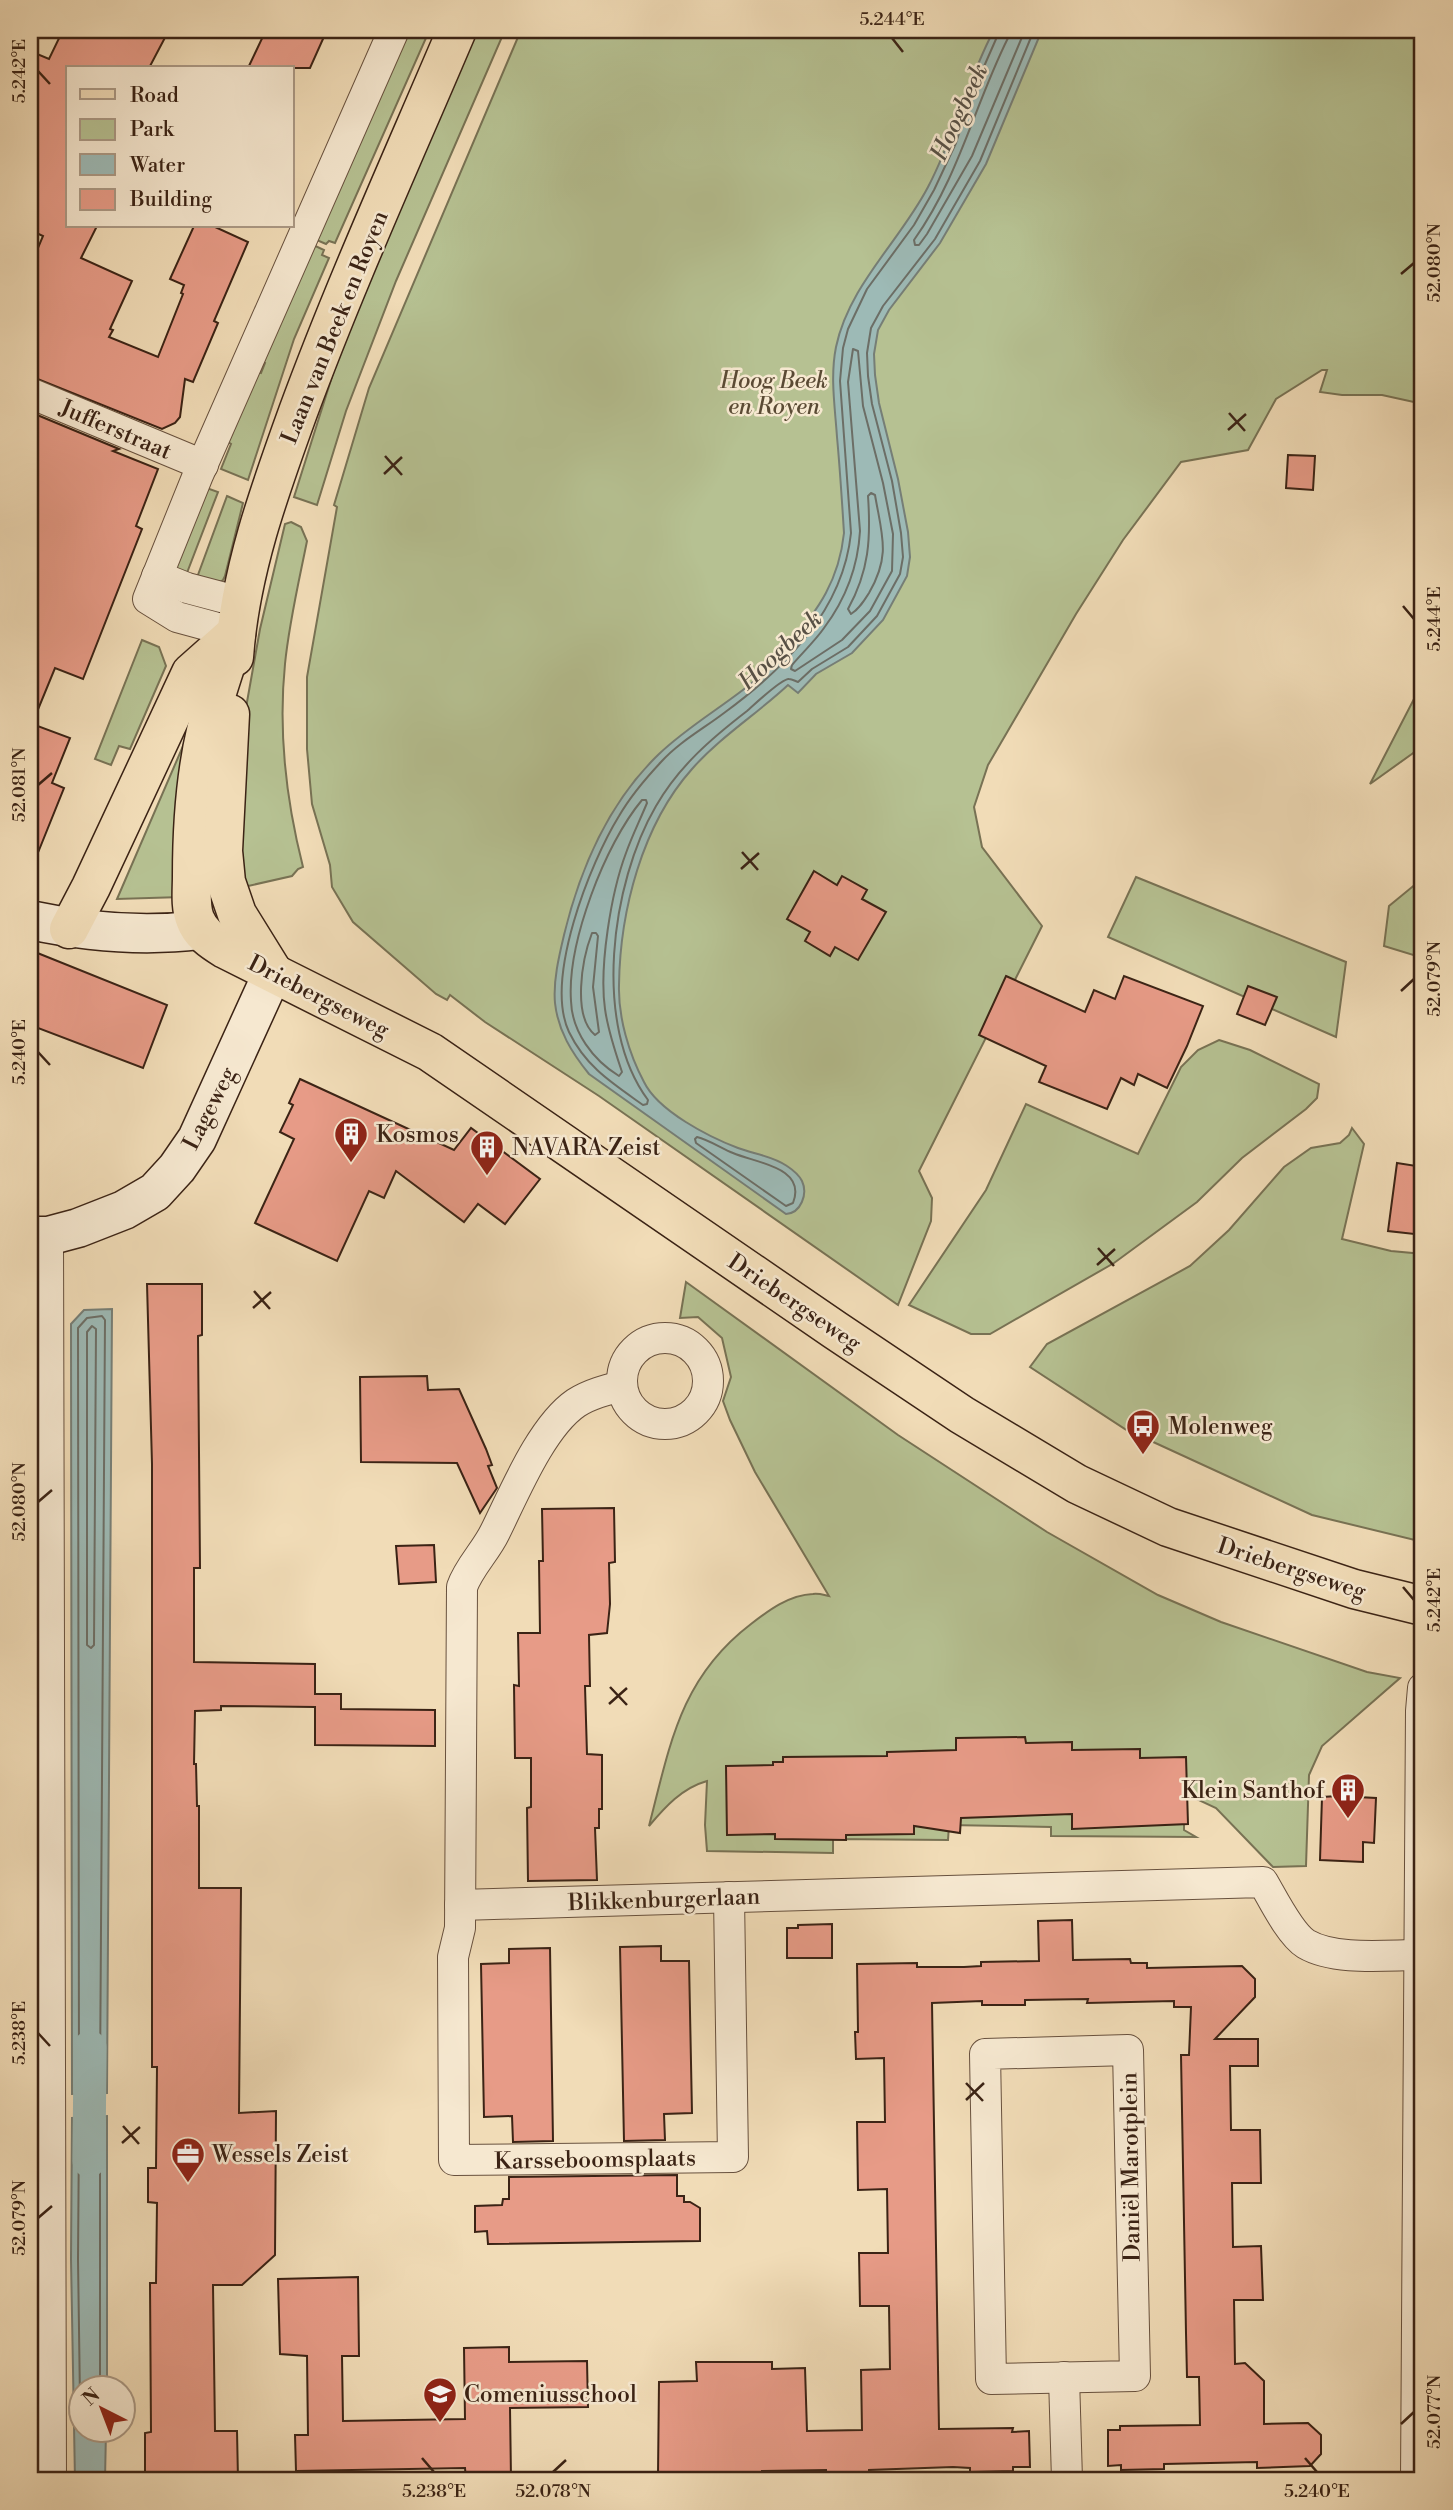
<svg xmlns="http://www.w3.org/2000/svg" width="1453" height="2510" viewBox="0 0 1453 2510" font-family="'Libre Bodoni',serif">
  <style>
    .green { fill: #b6c192; stroke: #787254; stroke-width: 2 }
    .water { fill: #9dbab6; stroke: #767e76; stroke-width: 2 }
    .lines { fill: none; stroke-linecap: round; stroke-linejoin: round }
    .shore { stroke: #6c6e66; stroke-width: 2 }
    .canal { stroke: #9dbab6; stroke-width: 33 }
    .building { fill: #e79b87; stroke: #3b2315; stroke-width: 2 }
    .street-casing { stroke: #68513e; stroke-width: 32 }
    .secondary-casing { stroke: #3b2315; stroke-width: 41 }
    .primary-casing { stroke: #3b2315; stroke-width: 41 }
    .street { stroke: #f6e8d0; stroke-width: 30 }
    .secondary { stroke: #f6e8d0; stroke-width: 38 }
    .primary { stroke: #f1dcb7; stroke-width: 38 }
    .ticks { fill: none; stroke: #3b2315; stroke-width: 2.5 }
    .labels { text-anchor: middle; stroke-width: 5; stroke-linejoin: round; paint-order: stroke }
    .street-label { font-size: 23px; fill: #3b2315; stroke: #f6e8d0 }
    .park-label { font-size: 23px; font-style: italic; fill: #5a4a34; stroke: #f6e8d0 }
    .poi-label { font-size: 23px; fill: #3b2315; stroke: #f6e8d0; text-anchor: start }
    .water-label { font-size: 24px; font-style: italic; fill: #585045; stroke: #f6e8d0 }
    .neatline { fill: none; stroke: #3b2315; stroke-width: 2.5 }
    .ticks-label { font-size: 18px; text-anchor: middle; fill: #3b2315 }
  </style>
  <rect width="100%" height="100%" fill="#f1dcb7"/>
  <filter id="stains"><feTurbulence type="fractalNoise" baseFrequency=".00286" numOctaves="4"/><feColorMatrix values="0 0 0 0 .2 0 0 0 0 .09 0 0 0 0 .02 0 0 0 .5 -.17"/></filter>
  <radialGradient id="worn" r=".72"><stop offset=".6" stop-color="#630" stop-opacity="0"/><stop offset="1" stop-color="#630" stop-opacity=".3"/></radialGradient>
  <g class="green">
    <polygon points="403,30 420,30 418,34 426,38 335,243 329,241 326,244 312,238"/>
    <polygon points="468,30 505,30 396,281 346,411 317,505 294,497 336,364"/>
    <polygon points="521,30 1423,30 1423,404 1382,395 1342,395 1320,392 1327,370 1322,370 1276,399 1248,450 1181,462 1123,540 1076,614 988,765 974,807 982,847 1042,926 919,1171 932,1198 931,1221 898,1305 599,1096 485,1022 450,995 447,1000 436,994 353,922 332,887 330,865 312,804 307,749 307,677 337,507 334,505 369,388"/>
    <polygon points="311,244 324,250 322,255 329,258 294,339 248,480 221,469 231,444 225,440 255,371 261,373 265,363 260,360"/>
    <polygon points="201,486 218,492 185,578 178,571 176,566"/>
    <polygon points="227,496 243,503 225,576 223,580 211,587 195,583"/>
    <path d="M291,522L301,527L307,541C299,581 289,623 285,664C278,733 286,800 303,867L298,869L292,876L239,888L231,825L247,702L260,629L285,524Z"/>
    <polygon points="142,640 159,647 166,666 130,749 119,746 111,765 95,759"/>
    <polygon points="1423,693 1423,746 1370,784 1415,697"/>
    <polygon points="199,709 182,897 117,899"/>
    <polygon points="1136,877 1346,962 1336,1037 1108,937"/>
    <polygon points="1423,878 1423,958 1384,946 1389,906"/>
    <polygon points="1219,1040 1250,1050 1319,1084 1317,1098 1306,1109 1242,1158 1197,1202 1114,1263 990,1334 971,1334 909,1305 986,1190 1026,1104 1138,1154 1181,1067 1198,1050"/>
    <polygon points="1352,1128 1364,1144 1342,1239 1391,1251 1423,1254 1423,1542 1312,1515 1125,1429 1030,1367 1047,1344 1190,1266 1229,1230 1284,1167 1311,1148 1340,1143 1349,1135"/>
    <path d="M686,1282L898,1435L1047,1532L1158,1595L1221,1622L1367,1672L1400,1678L1322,1746L1309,1775L1306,1866L1273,1867L1216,1808L1184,1793V1830L1196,1837L1051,1836V1827L949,1825L948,1840L833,1839V1853L707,1851L705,1825L707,1781C682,1788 665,1807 649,1826C670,1745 680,1678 751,1624C769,1610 789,1595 813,1594C818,1593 824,1595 829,1596L755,1472L730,1420L723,1401L731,1377L722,1338L698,1317L680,1318Z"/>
    <polygon points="30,2238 32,2238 34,2480 30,2480"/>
  </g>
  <g class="water">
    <path d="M994,30H1042L986,164L940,243L889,310L878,330L874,354L875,375L879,403L898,479L908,532L910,557L907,576L883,620L852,653L816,674L798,693L788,685C757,714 720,737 692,769C642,825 620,911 619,985C618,1017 629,1054 644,1082C658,1111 709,1137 738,1148C754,1154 773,1156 787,1166C793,1170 799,1175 802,1181C808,1194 801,1213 786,1214L589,1074C572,1053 558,1031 555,1003C553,981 559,956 564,935C580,869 609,802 659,754C686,728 719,709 748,686C764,674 775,659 789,644C819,609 839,580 844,533C842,501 840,469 837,437C835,407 830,377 836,347C849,285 900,241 928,187C955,136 967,80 994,30Z"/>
    <polygon points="112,1309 107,2093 72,2094 71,1324 84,1310"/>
    <polygon points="107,2116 107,2387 80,2388 80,2430 106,2430 105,2480 75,2480 71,2259 72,2118"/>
  </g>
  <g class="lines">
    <g class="shore">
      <path d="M1000,30L971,96L956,143L934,190L914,225L867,289L848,329L843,348L840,381L851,533C843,611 784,669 724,713C703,729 679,742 661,762C646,778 630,797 619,816C590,863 544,979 569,1032C586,1067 612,1083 643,1105L647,1104L648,1100C592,1025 611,883 656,806C679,766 712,738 747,711C754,705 782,678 789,679C792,679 795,681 798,682L812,669L848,647L877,616L900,574L903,557L901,533L892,481L872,404L868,376L867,353L871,328L883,306L935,239L980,161L1034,30"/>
      <path d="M1009,30L1008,38C974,106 959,177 914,240L915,245H919L927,234L972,156L1025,30"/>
      <path d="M853,349L858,351L863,406L883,483L893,534L892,571L870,611L842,640L795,671L791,669L792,665C802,653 815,641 824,628C845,600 858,566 860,531L848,382Z"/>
      <path d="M871,493L875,495C882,536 891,555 869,593C864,601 859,609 851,614L848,609C869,571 871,539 868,496Z"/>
      <path d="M642,800H646L647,803C640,820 632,836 626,853C611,893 599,967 605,1009C608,1031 615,1051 622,1072L619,1076C593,1060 572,1032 571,1001C567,943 605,844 642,800Z"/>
      <path d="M592,933H596L598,936L593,987L599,1032L595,1035C572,1016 582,959 592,933Z"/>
      <path d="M697,1137C709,1140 721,1148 733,1153C756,1163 807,1167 793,1203L786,1206L696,1143L695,1139Z"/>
      <polygon points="102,1316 105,1320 100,2082 97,2086 82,2086 79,2083 78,1328 87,1318"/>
      <polygon points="92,1326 96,1329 94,1645 91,1648 87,1645 87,1332"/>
      <polyline points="80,2399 78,2259 79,2128 82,2124 97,2124 100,2127 100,2388"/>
    </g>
    <polyline class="canal" points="89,2161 90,2047"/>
  </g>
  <g class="building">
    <polygon points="63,30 169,30 149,68 68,68 68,226 97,226 81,258 132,281 110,329 113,330 109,337 158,357 183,294 181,293 184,285 170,279 194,226 213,226 248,242 214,321 218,323 193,382 185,379 180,417 175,423 162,429 30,376 30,267 43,236 30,230 30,51 49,59"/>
    <polygon points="266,30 327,30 310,68 248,68"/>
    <polygon points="30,412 119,449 113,451 158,469 136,526 142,529 83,679 55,668 32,724 70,738 52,783 64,788 31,870"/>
    <polygon points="1288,455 1315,456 1313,490 1286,488"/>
    <polygon points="814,871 837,885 842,876 867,890 862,899 886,912 858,960 835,947 830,956 805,941 810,932 787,919"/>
    <polygon points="30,950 167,1005 143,1068 30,1025 37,1006 30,1003"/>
    <polygon points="1006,976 1085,1012 1094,990 1115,999 1124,976 1203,1006 1187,1046 1167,1088 1138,1074 1134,1085 1121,1078 1107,1109 1039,1082 1046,1066 979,1035"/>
    <polygon points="1248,986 1277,997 1265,1025 1237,1014"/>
    <polygon points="300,1079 454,1150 471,1128 540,1179 505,1224 478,1204 464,1222 396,1171 384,1198 369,1191 337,1261 255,1223 294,1139 280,1132 293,1105 289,1103"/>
    <polygon points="1397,1163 1423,1167 1423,1235 1388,1231"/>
    <polygon points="147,1284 202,1284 202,1335 198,1336 200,1568 194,1568 194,1662 315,1664 315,1694 341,1694 341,1709 435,1710 435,1746 315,1745 315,1707 221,1706 221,1710 195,1711 194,1764 196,1764 197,1806 199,1806 199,1888 241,1888 239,2113 276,2111 275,2255 242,2285 213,2285 215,2431 237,2431 238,2479 230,2480 145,2480 145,2433 151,2432 150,2283 156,2283 157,2203 148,2202 148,2168 156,2168 157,2067 152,2067 152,1464"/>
    <polygon points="427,1376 428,1390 459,1389 486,1449 492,1465 488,1466 497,1488 480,1513 457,1463 361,1462 360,1377"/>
    <polygon points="614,1508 615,1562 609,1563 610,1604 607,1633 589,1635 590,1686 585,1686 587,1754 602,1755 602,1809 599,1809 599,1828 595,1828 597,1880 528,1881 527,1808 531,1807 531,1758 515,1758 514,1685 519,1686 518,1633 540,1633 539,1561 543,1561 542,1509"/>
    <polygon points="434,1545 436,1582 399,1584 396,1546"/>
    <polygon points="1025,1737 1026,1743 1072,1742 1072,1750 1140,1749 1140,1758 1186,1757 1188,1824 1072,1829 1072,1814 961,1818 960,1833 914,1826 914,1834 846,1835 846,1840 775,1839 775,1834 727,1835 726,1766 773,1765 773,1762 783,1762 783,1757 887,1756 887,1752 956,1750 956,1738"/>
    <polygon points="1338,1796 1376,1798 1374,1843 1363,1842 1363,1862 1320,1860 1322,1797"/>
    <polygon points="1072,1920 1073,1960 1130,1959 1131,1963 1147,1963 1147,1968 1242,1966 1255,1979 1255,1997 1215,2039 1258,2039 1258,2066 1230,2066 1231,2130 1260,2130 1261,2183 1232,2183 1233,2247 1261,2246 1263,2300 1234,2300 1235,2364 1245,2363 1264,2381 1264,2424 1308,2423 1321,2435 1321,2454 1310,2466 1257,2468 1257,2462 1164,2464 1164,2469 1121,2470 1121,2465 1108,2466 1108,2430 1120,2430 1120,2426 1200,2425 1199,2377 1187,2377 1186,2333 1181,2055 1189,2055 1191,2007 1174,2007 1174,2001 1087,2003 1088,1999 1025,2000 1025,2005 982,2005 982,2001 932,2003 939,2429 1013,2428 1012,2432 1029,2431 1030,2467 1013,2467 1013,2471 970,2472 970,2468 953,2467 869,2470 869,2474 826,2474 826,2470 762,2471 762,2475 658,2476 659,2382 697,2381 696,2362 772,2362 772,2369 805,2368 807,2431 862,2430 861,2370 890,2369 889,2306 860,2306 859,2253 888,2253 887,2189 858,2190 857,2122 885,2122 884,2058 856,2059 855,2032 858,2032 857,1964 917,1963 917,1967 964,1967 981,1966 981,1962 1039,1961 1038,1921"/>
    <polygon points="832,1924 832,1958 787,1958 787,1928 798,1928 798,1925"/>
    <polygon points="661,1946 661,1961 689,1961 692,2113 664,2114 665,2140 624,2141 620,1947"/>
    <polygon points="550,1948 553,2141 513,2142 512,2116 484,2117 481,1964 509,1963 509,1949"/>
    <polygon points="677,2175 677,2196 684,2196 684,2202 690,2202 700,2208 700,2241 488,2244 487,2231 475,2232 475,2206 502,2205 503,2199 509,2199 509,2177"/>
    <polygon points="358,2277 359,2356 342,2356 343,2421 465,2419 464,2348 509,2347 509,2362 587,2361 588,2407 510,2408 511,2479 466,2480 465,2468 296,2471 295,2435 308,2435 307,2356 280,2354 278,2279"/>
  </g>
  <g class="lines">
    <g class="street-casing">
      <g id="street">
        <polyline points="30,393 203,465"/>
        <polyline points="157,576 187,588 240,602"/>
        <polyline points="236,633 177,617 148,599 198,475 394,30"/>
        <polyline points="48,1236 51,2480"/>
        <circle cx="665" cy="1381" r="43"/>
        <path d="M622,1386C606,1390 590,1394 576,1403C541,1427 514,1494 495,1532C486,1551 469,1567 462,1587L460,1928L453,1957L454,2160L733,2157L729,1897"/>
        <path d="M460,1905L1263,1882C1273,1899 1290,1934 1306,1944C1335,1961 1387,1955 1419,1955"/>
        <polygon points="1128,2050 1135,2376 991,2379 985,2054"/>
        <polyline points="1064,2377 1067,2480"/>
        <polyline points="1416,2480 1421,1711 1423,1688"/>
      </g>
    </g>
    <g class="secondary-casing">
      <g id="secondary">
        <path d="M30,920C86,932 143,937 200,930"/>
        <polyline points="30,1236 48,1236 78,1228 124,1210 155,1192 177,1168 197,1139 273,972"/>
      </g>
    </g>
    <g class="primary-casing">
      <g id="primary">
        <path d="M236,633C226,665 214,698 206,731C195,778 192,828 192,876C192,890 190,906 195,919C200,933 212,941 225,949L430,1052L835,1330L962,1415L1077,1484L1168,1527L1354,1589L1423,1606"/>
        <path d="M234,657C240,572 269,492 298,412C346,282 403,157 457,30"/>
        <polyline points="230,714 223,851 226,882 237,914 273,972"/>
        <polyline points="69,929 91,887 191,673 236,633"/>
      </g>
    </g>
    <use href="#street" class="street"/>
    <use href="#secondary" class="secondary"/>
    <use href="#primary" class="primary"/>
  </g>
  <path class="ticks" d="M892,38L903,52M38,71L50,84M1401,274L1414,263M1229,413L1245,431M1228,430L1246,414M385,456L402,475M384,474L402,457M1403,606L1414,619M38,785L52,773M742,852L758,870M741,869L759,853M1401,991L1414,979M38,1052L50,1065M1098,1248L1114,1266M1097,1265L1115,1249M254,1291L270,1309M253,1308L271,1292M38,1502L52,1490M1403,1587L1414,1600M610,1687L627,1705M609,1704L627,1688M38,2033L50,2046M966,2083L983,2101M966,2100L984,2083M123,2126L139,2144M122,2143L140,2127M38,2218L52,2206M1401,2424L1414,2412M422,2458L434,2472M1305,2458L1317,2472M553,2472L566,2460"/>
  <defs>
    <g id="building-pin" transform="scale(1.75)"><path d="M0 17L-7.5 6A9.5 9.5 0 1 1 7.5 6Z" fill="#8f2418" stroke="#f6e8d0"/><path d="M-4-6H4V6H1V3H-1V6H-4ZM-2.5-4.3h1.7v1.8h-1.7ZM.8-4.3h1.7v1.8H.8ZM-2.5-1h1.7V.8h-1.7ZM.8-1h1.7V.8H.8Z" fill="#fff"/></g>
    <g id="bus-pin" transform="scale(1.75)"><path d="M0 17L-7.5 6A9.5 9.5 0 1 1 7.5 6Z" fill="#8f2418" stroke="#f6e8d0"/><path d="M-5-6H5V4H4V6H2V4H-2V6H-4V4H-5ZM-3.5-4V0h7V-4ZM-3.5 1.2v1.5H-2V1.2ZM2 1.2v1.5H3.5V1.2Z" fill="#fff"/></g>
    <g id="office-pin" transform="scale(1.75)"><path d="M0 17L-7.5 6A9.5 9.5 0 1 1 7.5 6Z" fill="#8f2418" stroke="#f6e8d0"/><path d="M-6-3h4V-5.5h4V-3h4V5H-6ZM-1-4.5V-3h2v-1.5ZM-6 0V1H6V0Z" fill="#fff"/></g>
    <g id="school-pin" transform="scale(1.75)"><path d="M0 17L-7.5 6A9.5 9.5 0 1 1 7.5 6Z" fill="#8f2418" stroke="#f6e8d0"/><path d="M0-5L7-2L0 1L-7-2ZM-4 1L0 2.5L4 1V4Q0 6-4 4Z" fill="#fff"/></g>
  </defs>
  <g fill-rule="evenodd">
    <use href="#building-pin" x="351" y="1134"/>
    <use href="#building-pin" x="487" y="1147"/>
    <use href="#bus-pin" x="1143" y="1426"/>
    <use href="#building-pin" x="1348" y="1790"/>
    <use href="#office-pin" x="188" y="2154"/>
    <use href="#school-pin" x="440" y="2394"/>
  </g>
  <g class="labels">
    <g class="street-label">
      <text transform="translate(334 327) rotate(-68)" y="8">Laan van Beek en Royen</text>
      <text transform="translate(116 429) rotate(23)" y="8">Jufferstraat</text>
      <text transform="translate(319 996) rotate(27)" y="8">Driebergseweg</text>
      <text transform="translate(209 1108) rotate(-63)" y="8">Lageweg</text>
      <text transform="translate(795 1302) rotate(34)" y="8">Driebergseweg</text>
      <text transform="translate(1292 1568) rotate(18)" y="8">Driebergseweg</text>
      <text transform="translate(664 1899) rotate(-2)" y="8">Blikkenburgerlaan</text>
      <text transform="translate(595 2159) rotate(-1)" y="8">Karsseboomsplaats</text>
      <text transform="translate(1130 2167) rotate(-91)" y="8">Daniël Marotplein</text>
    </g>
    <g class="park-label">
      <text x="774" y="388">Hoog Beek<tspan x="774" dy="26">en Royen</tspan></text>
    </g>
    <g class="poi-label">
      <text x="376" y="1142">Kosmos</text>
      <text x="512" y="1155">NAVARA Zeist</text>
      <text x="1168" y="1434">Molenweg</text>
      <text x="1324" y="1798" text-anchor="end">Klein Santhof</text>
      <text x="212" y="2162">Wessels Zeist</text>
      <text x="464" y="2402">Comeniusschool</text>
    </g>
    <g class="water-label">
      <text transform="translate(959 112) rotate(-65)" y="8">Hoogbeek</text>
      <text transform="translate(780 650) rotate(-43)" y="8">Hoogbeek</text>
    </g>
  </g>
  <rect width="1453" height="2510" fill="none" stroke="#f1dcb7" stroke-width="77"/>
  <rect x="66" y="66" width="228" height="161" fill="#f6e8d0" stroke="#ab9985" stroke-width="2"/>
  <rect x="80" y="89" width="35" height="10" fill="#f1dcb7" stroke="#ab9985" stroke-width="2"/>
  <text x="130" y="102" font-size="21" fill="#3b2315">Road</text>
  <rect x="80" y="119" width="35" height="21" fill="#b6c192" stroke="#ab9985" stroke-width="2"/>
  <text x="130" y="136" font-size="21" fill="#3b2315">Park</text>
  <rect x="80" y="154" width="35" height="21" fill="#9dbab6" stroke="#ab9985" stroke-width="2"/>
  <text x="130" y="172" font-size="21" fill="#3b2315">Water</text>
  <rect x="80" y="189" width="35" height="21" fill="#e79b87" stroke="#ab9985" stroke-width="2"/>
  <text x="130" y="206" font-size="21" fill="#3b2315">Building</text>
  <g transform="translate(102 2409) rotate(318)"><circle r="33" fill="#f6e8d0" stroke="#ab9985" stroke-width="2"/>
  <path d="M0-5L12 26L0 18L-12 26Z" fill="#8f2418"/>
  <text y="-10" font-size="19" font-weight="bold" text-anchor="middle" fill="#3b2315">N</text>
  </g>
  <rect x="38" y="38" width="1376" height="2434" class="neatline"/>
  <g class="ticks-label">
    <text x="892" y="25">5.244°E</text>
    <text transform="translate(19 71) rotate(-90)" y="6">5.242°E</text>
    <text transform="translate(1434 263) rotate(-90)" y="6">52.080°N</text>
    <text transform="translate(1434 619) rotate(-90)" y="6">5.244°E</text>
    <text transform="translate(19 785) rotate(-90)" y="6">52.081°N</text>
    <text transform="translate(1434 979) rotate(-90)" y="6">52.079°N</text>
    <text transform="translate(19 1052) rotate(-90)" y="6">5.240°E</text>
    <text transform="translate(19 1502) rotate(-90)" y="6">52.080°N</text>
    <text transform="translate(1434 1600) rotate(-90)" y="6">5.242°E</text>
    <text transform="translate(19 2033) rotate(-90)" y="6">5.238°E</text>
    <text transform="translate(19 2218) rotate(-90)" y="6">52.079°N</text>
    <text transform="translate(1434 2412) rotate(-90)" y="6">52.077°N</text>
    <text x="434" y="2497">5.238°E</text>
    <text x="553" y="2497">52.078°N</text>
    <text x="1317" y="2497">5.240°E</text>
  </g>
  <rect width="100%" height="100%" filter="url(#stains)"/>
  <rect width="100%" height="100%" fill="url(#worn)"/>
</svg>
